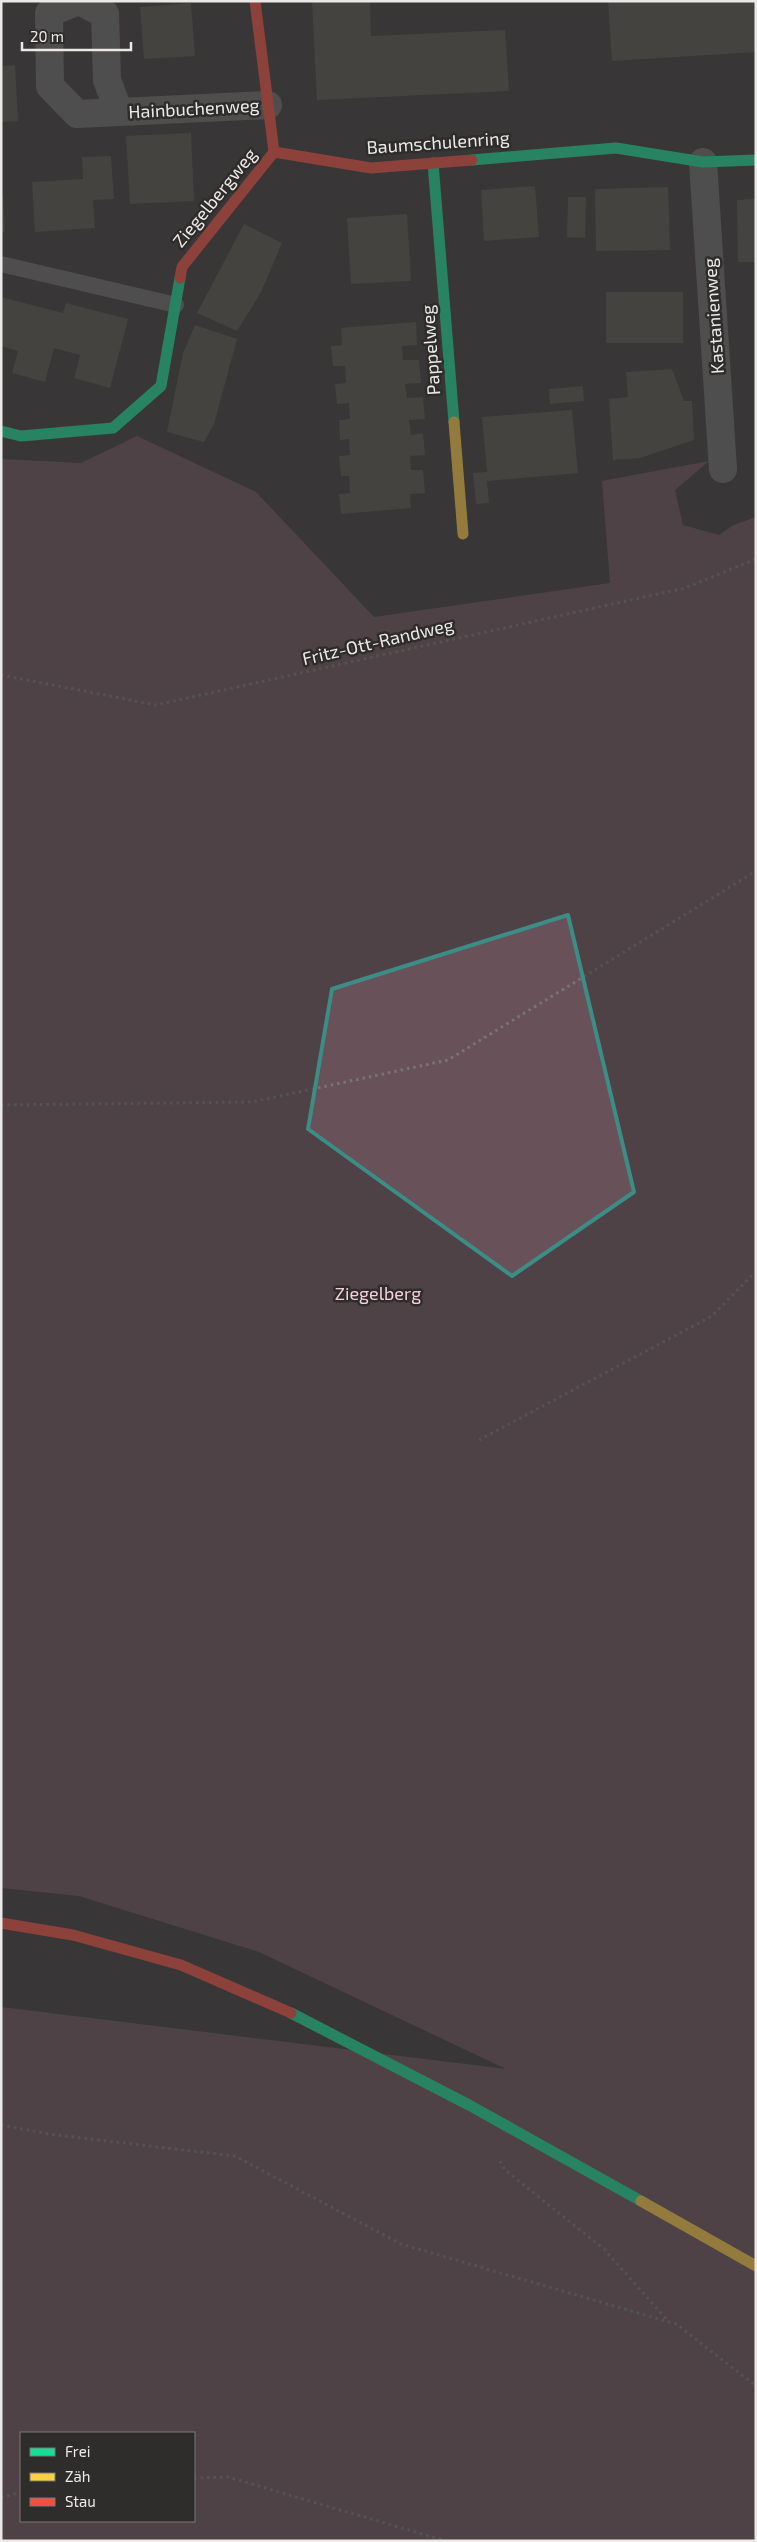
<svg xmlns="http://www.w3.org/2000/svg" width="757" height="2542" viewBox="0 0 757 2542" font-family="'Exo 2',sans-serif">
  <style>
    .green { fill: #69515a; fill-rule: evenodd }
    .building { fill: #54524a }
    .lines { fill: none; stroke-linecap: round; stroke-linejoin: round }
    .path { stroke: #767575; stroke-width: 3; stroke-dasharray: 2.5 4; stroke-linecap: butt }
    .lane { stroke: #6c6c6c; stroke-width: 16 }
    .street { stroke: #6c6c6c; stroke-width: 28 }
    .fast { stroke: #16e098; stroke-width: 11 }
    .slow { stroke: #ffcf43; stroke-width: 11 }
    .jam { stroke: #f24e42; stroke-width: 11 }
    .marked { fill: none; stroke: #3b8d86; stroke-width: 4; stroke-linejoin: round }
    .labels { text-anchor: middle; stroke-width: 5; stroke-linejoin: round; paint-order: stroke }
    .street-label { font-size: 18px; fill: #ebe9e8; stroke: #2f2d2b }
    .park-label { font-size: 18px; fill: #f8cedf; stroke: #2f2d2b }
  </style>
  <rect width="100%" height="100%" fill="#393736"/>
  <path class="green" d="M137,436L256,492L374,617L610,583L602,481L709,461L675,490L683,525L719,535L734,525L756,517V2541H1V2007L506,2069L259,1952L79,1896L1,1888V459L81,463ZM21,2433H194V2521H21Z"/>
  <g class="building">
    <polygon points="312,1 370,1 371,36 505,30 509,91 317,100"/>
    <polygon points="608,1 756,1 756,52 612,61"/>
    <polygon points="191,3 195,56 144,59 140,7"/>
    <polygon points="15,65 18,121 1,122 1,66"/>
    <polygon points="191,133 194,201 130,204 126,136"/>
    <polygon points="111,156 114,199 93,200 95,228 35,232 32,182 83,179 82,157"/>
    <polygon points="535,186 539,237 484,241 481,190"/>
    <polygon points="668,187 670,250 596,251 595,189"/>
    <polygon points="1,195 3,195 5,232 1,231"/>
    <polygon points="568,197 586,197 585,238 567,237"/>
    <polygon points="756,199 756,262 738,262 737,200"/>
    <polygon points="407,214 411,281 351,284 347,218"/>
    <polygon points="244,224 282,243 261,292 237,331 197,313"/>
    <rect x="606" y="292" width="77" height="51"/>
    <polygon points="1,297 63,313 66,303 128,319 110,388 74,378 80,355 54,348 45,382 12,373 18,351 1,346"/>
    <polygon points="416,322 417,345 402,346 403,360 419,360 421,383 405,384 407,398 423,397 425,419 409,420 411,435 423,433 425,455 410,456 411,470 423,470 425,493 410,494 411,508 341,514 339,494 350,493 349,476 341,476 339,456 350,455 349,439 340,440 339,420 350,419 349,403 337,404 335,384 346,383 345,366 333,366 331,346 342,345 341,328"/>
    <polygon points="195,325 237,339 214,424 204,442 167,432 183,353"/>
    <polygon points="672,369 684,401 692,401 694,440 640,458 613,460 609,399 628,397 626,372"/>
    <polygon points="583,386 584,401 550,404 549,389"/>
    <polygon points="572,410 578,473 487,481 489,503 476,504 473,473 487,472 482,417"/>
  </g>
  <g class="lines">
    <g class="path">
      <polyline points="1,675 156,705 685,588 756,559"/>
      <polyline points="1,1105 252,1102 448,1060 756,871"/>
      <polyline points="479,1440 712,1316 756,1271"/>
      <polyline points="1,2125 48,2134 235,2156 401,2244 676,2324 756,2386"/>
      <polyline points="500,2161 505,2170 604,2249 668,2321"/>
      <polyline points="194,2478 228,2477 446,2541"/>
      <polyline points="1,2498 21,2492"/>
    </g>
    <polyline class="lane" points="1,264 176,305"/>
    <g class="street">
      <polyline points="78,1 49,13 50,86 77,114 268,105"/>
      <polyline points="79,1 105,14 107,80 119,112"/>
      <polyline points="703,162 723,469"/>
    </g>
    <g class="fast">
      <polyline points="472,160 616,148 703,162 756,160"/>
      <polyline points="433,163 454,422"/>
      <polyline points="1,431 21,436 113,428 161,386 180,278"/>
      <polyline points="291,2013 469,2105 641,2201"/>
    </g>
    <g class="slow">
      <polyline points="454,422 463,534"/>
      <polyline points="641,2201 756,2266"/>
    </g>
    <g class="jam">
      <polyline points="255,1 274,152 371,168 472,160"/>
      <polyline points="180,278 182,267 274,152"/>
      <polyline points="1,1923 73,1935 181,1965 291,2013"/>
    </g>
  </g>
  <path d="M0 0H757V2542H0ZM568,915L634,1192L512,1276L308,1129L332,989Z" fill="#393736" fill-opacity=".55" fill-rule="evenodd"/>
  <path class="marked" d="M568,915L634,1192L512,1276L308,1129L332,989Z"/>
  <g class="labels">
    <g class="street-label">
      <text transform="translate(194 109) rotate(-3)" y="6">Hainbuchenweg</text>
      <text transform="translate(438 143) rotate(-4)" y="6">Baumschulenring</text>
      <text transform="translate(215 198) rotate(-51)" y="6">Ziegelbergweg</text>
      <text transform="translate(714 316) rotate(-94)" y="6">Kastanienweg</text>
      <text transform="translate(431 350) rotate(-94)" y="6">Pappelweg</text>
      <text transform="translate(378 642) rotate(-13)" y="6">Fritz-Ott-Randweg</text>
    </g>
    <g class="park-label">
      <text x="378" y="1300">Ziegelberg</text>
    </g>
  </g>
  <rect width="757" height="2542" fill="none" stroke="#ebe9e8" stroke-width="5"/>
  <rect x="20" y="2432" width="175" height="90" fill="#2f2d2b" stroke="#7a7877"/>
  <rect x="30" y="2448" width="25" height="8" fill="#16e098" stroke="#7a7877"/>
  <text x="65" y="2457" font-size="15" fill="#ebe9e8">Frei</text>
  <rect x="30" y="2473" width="25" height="8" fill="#ffcf43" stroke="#7a7877"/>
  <text x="65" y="2482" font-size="15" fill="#ebe9e8">Zäh</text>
  <rect x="30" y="2498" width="25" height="8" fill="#f24e42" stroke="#7a7877"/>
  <text x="65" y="2507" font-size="15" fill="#ebe9e8">Stau</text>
  <path d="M22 42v8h109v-8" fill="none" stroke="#ebe9e8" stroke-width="2.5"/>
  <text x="30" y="42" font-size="15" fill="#ebe9e8" stroke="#2f2d2b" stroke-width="4" paint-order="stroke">20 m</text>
</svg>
